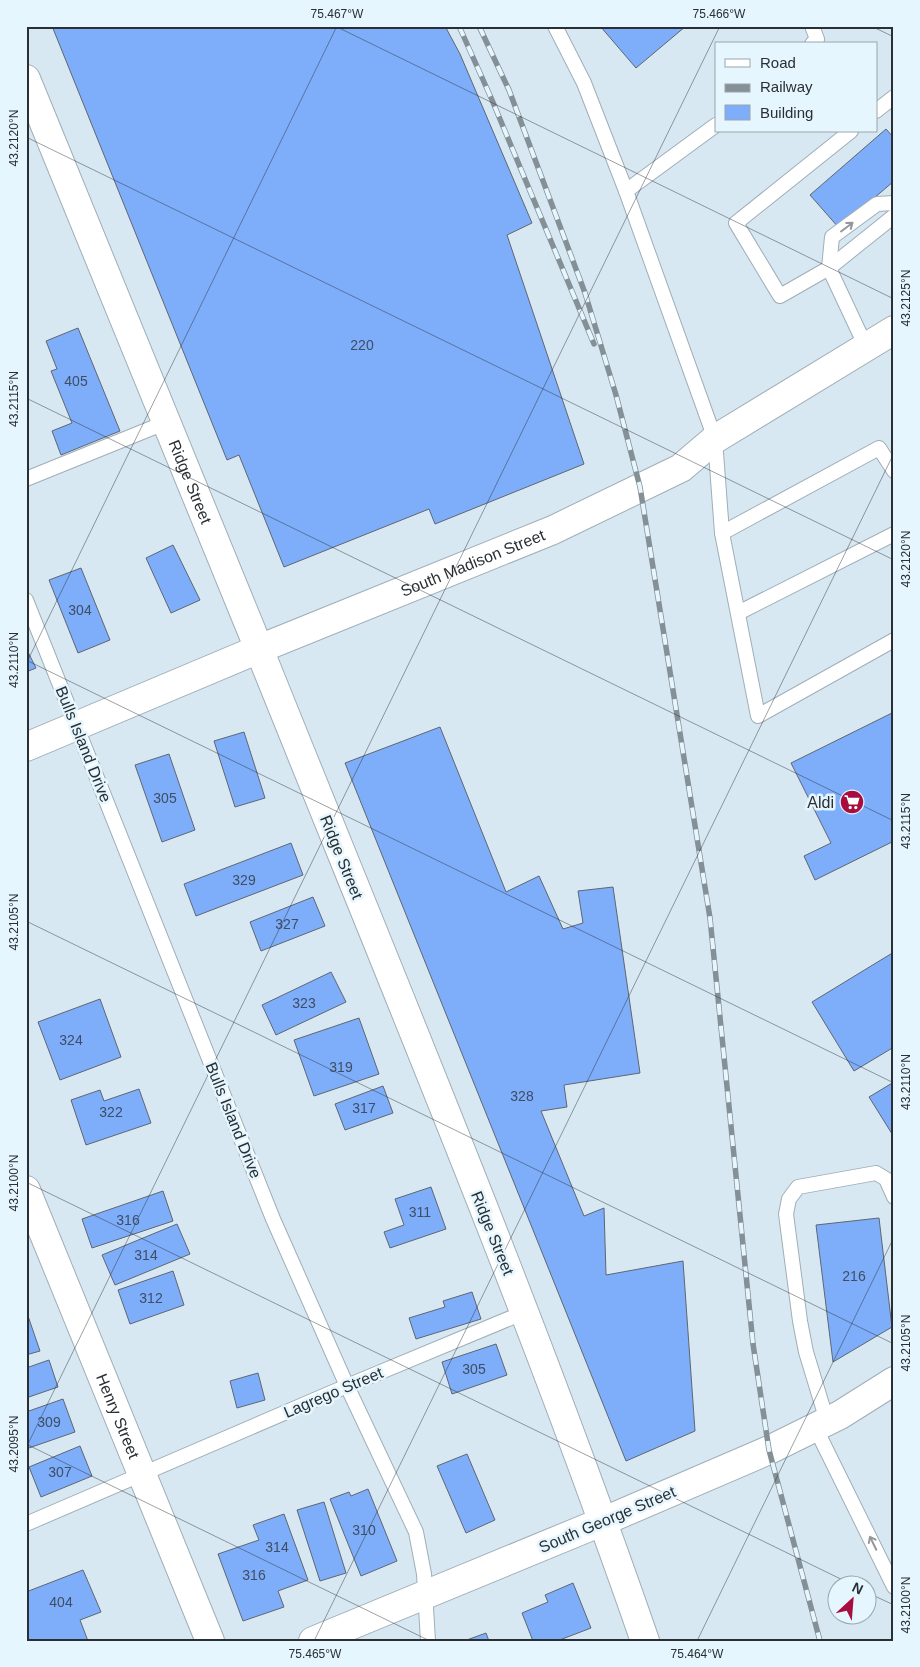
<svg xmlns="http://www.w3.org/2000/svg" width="920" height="1667" viewBox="0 0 920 1667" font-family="Helvetica,sans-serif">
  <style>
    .building { fill: #7eadfa; stroke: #5e6672 }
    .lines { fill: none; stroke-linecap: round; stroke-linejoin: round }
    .service-casing { stroke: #9faeb7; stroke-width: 16 }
    .minor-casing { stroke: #9faeb7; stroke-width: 30 }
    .tertiary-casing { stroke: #9faeb7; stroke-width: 30 }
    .service { stroke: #fff; stroke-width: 14 }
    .minor { stroke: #fff; stroke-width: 28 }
    .tertiary { stroke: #fff; stroke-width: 28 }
    .rail-casing { stroke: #848f96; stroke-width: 5.5 }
    .rail { stroke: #e5f6ff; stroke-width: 4; stroke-dasharray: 11; stroke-linecap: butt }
    .oneway { stroke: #949799 }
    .ticks { fill: none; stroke: #292f33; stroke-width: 1; stroke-opacity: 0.45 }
    .labels { text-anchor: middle; stroke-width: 5; stroke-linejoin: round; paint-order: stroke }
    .number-label { font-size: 14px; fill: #3e4e65 }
    .street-label { font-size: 16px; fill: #292f33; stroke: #e5f6ff }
    .poi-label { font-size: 16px; fill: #292f33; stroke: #e5f6ff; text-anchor: end }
    .neatline { fill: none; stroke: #292f33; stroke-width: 2 }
    .ticks-label { font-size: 12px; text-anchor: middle; fill: #292f33 }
  </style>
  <rect width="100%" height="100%" fill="#d8e8f2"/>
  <g class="building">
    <polygon points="52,26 445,26 460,54 532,223 507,235 584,464 435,524 429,509 284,567 239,455 227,460"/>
    <polygon points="600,26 686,26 636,68"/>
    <polygon points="886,129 894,138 894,181 839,228 810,195"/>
    <polygon points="78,328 120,431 61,455 52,431 72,423 51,371 57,369 46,341"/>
    <polygon points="173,545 200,600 171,613 146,558"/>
    <polygon points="81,568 110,640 78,653 49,580"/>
    <polygon points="26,648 36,668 26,672"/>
    <polygon points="894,712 894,841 815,880 804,856 831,843 791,763"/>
    <polygon points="440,727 506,892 539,876 563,929 583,923 578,891 613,887 640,1073 564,1085 567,1107 541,1111 584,1216 604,1208 606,1275 683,1261 695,1431 626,1461 345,763"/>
    <polygon points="244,732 265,798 235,807 214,741"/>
    <polygon points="169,754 195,830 162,842 135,765"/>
    <polygon points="291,843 303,875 196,916 184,884"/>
    <polygon points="313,897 325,926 261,951 250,922"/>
    <polygon points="894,952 894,1047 854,1071 812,1002"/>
    <polygon points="331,972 346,1002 276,1035 262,1005"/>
    <polygon points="100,999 121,1057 60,1080 38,1022"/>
    <polygon points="359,1018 379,1074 314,1096 294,1040"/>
    <polygon points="894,1082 894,1137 869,1097"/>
    <polygon points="383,1086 393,1113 345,1130 335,1104"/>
    <polygon points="139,1089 151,1123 86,1145 71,1100 100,1090 104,1101"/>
    <polygon points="431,1187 446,1229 390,1248 384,1232 404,1225 395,1199"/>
    <polygon points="163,1191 173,1221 92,1248 82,1219"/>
    <polygon points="879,1218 892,1327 833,1362 816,1225"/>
    <polygon points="177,1224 190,1254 115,1285 102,1255"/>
    <polygon points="173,1271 184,1305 130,1324 118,1290"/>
    <polygon points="472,1292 481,1319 416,1339 409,1318 445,1307 443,1301"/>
    <polygon points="28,1316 40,1351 26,1355 26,1317"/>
    <polygon points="496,1344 507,1375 452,1394 442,1362"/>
    <polygon points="49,1360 58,1387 26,1398 26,1368"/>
    <polygon points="258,1373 265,1400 237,1408 230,1381"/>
    <polygon points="63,1399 75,1432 26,1449 26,1412"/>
    <polygon points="80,1446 92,1476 41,1497 29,1467"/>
    <polygon points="467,1454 495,1520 466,1533 437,1466"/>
    <polygon points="368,1489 397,1561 361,1576 330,1499 349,1492 351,1496"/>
    <polygon points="324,1502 346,1573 320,1581 297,1510"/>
    <polygon points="284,1514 308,1580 278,1591 284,1607 243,1621 218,1554 259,1540 253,1525"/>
    <polygon points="83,1570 101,1612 80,1620 88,1641 28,1641 26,1636 26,1592"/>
    <polygon points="573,1583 591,1628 557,1641 533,1641 522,1613 548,1602 545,1595"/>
    <polygon points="486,1633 489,1641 464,1641"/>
  </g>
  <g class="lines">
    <g class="service-casing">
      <g id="service">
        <polyline points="555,26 584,83 626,191 715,439 722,533 758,716 894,640"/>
        <polyline points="812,26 817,39 812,44"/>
        <polyline points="876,111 894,97"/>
        <polyline points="851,131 736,223 780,296 829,268 894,216"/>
        <polyline points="626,191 716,125"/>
        <polyline points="866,347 829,268 832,237 877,204 894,203"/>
        <polyline points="26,479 167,422"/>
        <polyline points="722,533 879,448 894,471"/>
        <polyline points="26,600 273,1219 347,1386 416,1532 424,1574 428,1641"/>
        <polyline points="738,613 894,534"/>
        <polyline points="827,1421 806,1352 800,1321 786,1214 789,1199 798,1187 876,1173 886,1179 894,1197"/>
        <polyline points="815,1427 894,1587"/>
        <polyline points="26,1524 347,1386 525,1312"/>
      </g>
    </g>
    <g class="minor-casing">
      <g id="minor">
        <path id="s1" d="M26,79L259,649L26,747"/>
        <path id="s2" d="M26,1190L210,1641"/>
        <polyline points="313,1641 604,1521"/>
      </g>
    </g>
    <g class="tertiary-casing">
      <g id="tertiary">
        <polyline points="604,1521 769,1450 840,1415 894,1381"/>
        <path id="s3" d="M645,1641C529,1306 391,978 259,649L553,530L681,468L715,439L894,330"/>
      </g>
    </g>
    <use href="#service" class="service"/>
    <use href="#minor" class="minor"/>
    <use href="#tertiary" class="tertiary"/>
    <g class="rail-casing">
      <g id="rail">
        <polyline points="459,26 492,100 594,344"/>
        <polyline points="479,26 509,90 585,293 616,395 640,487 710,918 753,1344 769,1450 820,1641"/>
      </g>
    </g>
    <use href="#rail" class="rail"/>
  </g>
  <defs><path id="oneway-shaft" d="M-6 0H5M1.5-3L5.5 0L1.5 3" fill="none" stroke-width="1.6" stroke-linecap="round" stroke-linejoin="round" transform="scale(1.25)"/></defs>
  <g class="oneway">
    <use href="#oneway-shaft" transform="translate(847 227) rotate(-37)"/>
    <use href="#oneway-shaft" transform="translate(873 1543) rotate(-116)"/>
  </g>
  <path class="ticks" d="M335,26L894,299M871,26L894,37M26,137L894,560M26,398L894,821M26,660L894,1083M26,664L337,26M26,921L894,1344M26,1182L851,1584M26,1444L430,1641M26,1448L720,26M868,1593L894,1605M314,1641L894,453M697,1641L894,1237"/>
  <defs>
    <g id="supermarket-disc" transform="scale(1.25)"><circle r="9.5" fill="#a70e3f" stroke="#e5f6ff"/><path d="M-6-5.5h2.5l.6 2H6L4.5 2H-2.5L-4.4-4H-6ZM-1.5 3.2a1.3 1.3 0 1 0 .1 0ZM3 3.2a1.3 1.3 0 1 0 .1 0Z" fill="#fff"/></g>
  </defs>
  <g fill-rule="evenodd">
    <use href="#supermarket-disc" x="852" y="802"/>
  </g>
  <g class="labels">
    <g class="number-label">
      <text x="362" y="350">220</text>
      <text x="76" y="386">405</text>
      <text x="80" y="615">304</text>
      <text x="165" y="803">305</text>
      <text x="244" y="885">329</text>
      <text x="287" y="929">327</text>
      <text x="304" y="1008">323</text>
      <text x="71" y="1045">324</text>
      <text x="341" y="1072">319</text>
      <text x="522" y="1101">328</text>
      <text x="364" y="1113">317</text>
      <text x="111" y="1117">322</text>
      <text x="420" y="1217">311</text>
      <text x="128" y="1225">316</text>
      <text x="146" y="1260">314</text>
      <text x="854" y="1281">216</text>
      <text x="151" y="1303">312</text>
      <text x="474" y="1374">305</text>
      <text x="49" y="1427">309</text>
      <text x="60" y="1477">307</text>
      <text x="364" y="1535">310</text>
      <text x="277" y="1552">314</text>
      <text x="254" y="1580">316</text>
      <text x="61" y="1607">404</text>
    </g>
    <g class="street-label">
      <text dy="6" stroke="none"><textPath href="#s1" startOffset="435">Ridge Street</textPath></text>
      <text dy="6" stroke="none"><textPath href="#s3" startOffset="1295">South Madison Street</textPath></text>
      <text transform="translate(84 744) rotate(68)" y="6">Bulls Island Drive</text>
      <text transform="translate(342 857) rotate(68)" y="6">Ridge Street</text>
      <text transform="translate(234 1120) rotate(68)" y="6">Bulls Island Drive</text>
      <text transform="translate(493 1233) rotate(68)" y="6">Ridge Street</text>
      <text transform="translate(333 1392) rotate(-23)" y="6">Lagrego Street</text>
      <text dy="6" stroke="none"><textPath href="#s2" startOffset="244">Henry Street</textPath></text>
      <text transform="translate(607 1519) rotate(-23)" y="6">South George Street</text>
    </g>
    <g class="poi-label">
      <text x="834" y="808">Aldi</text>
    </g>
  </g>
  <rect width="920" height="1667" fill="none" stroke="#e5f6ff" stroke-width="55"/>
  <rect x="715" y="42" width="162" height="90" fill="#e5f6ff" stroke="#9aa6ad"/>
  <rect x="725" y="59" width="25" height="8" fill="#ffffff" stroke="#9aa6ad"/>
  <text x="760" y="68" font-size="15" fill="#292f33">Road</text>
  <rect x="725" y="84" width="25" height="8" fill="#848f96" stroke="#9aa6ad"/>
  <text x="760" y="92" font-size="15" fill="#292f33">Railway</text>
  <rect x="725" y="105" width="25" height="15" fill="#7eadfa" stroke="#9aa6ad"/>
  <text x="760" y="118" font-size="15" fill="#292f33">Building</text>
  <g transform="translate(852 1600) rotate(26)"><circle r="24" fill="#e5f6ff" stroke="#9aa6ad"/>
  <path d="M0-4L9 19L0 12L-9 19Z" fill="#a70e3f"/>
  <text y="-8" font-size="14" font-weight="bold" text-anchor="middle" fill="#292f33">N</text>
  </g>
  <rect x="28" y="28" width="864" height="1612" class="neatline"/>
  <g class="ticks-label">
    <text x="337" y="18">75.467°W</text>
    <text x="719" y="18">75.466°W</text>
    <text transform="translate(14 138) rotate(-90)" y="4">43.2120°N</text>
    <text transform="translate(906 298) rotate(-90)" y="4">43.2125°N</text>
    <text transform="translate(14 399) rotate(-90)" y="4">43.2115°N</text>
    <text transform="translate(906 559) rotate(-90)" y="4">43.2120°N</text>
    <text transform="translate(14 660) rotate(-90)" y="4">43.2110°N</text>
    <text transform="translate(906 821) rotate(-90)" y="4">43.2115°N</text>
    <text transform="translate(14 922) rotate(-90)" y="4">43.2105°N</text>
    <text transform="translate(906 1082) rotate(-90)" y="4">43.2110°N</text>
    <text transform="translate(14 1183) rotate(-90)" y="4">43.2100°N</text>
    <text transform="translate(906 1343) rotate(-90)" y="4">43.2105°N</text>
    <text transform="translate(14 1444) rotate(-90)" y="4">43.2095°N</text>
    <text transform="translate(906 1605) rotate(-90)" y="4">43.2100°N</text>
    <text x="315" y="1658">75.465°W</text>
    <text x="697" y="1658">75.464°W</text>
  </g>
</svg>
